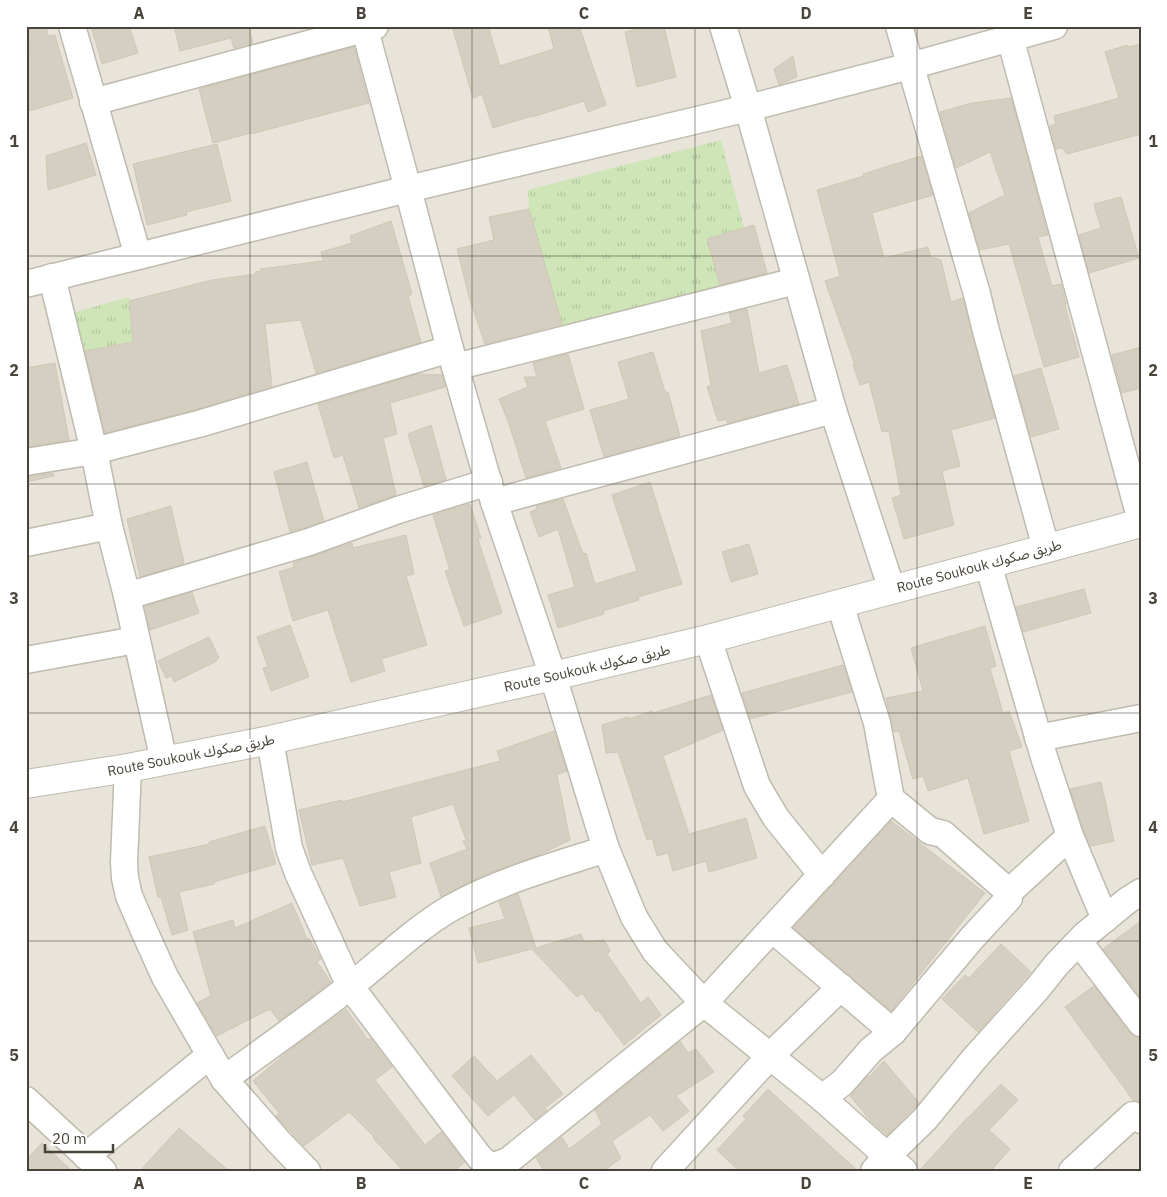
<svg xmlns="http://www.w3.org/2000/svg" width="1167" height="1197" viewBox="0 0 1167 1197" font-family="'IBM Plex Sans','Noto Sans Arabic',sans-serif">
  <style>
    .residential { fill: #e8e4da }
    .grass { fill: url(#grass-tufts) }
    .building { fill: #d5cfc1; stroke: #d0c7b5 }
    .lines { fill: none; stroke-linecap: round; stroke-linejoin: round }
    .minor-casing { stroke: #bfbbae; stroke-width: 29 }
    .tertiary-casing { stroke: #bfbbae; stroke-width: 30 }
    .minor { stroke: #fff; stroke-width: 26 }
    .tertiary { stroke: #fff; stroke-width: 28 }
    .grid { fill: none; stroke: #484439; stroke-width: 1; stroke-opacity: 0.55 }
    .labels { text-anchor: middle; stroke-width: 4.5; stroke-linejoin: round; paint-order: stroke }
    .street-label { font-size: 14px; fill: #484439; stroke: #fff }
    .neatline { fill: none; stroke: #484439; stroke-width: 2 }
    .grid-label { font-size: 16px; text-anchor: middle; font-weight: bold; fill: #484439 }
  </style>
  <defs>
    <pattern id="grass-tufts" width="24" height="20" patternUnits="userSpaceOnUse" patternTransform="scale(1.25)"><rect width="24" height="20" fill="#cee5b8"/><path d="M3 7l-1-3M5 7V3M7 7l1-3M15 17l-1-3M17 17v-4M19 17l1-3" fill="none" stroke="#b2c69f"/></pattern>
  </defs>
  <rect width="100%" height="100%" fill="#f4f2eb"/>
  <rect class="residential" x="26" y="26" width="1115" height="1145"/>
  <g class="grass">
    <polygon points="721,140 744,228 707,239 721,287 563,328 529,209 528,190"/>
    <polygon points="129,297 133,341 76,354 72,313"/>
  </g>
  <g class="building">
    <polygon points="26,26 46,26 48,36 55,35 73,98 26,112 26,51 30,50 26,33"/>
    <polygon points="91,26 129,26 138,53 102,64"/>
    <polygon points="174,26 250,26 250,32 253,43 234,48 231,38 180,51"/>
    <polygon points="452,26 488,26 500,66 554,49 548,26 579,26 606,105 588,112 584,101 532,117 532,116 493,128 482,94 473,98"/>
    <polygon points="650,26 664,26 676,77 637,87 625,32"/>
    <polygon points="1141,44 1141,134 1067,154 1062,148 1056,149 1050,126 1056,124 1054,116 1119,98 1105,52 1127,45 1128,47"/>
    <polygon points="354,47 369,103 251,134 251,133 213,143 199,89"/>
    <polygon points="793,56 797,77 779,85 774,69"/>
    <polygon points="1011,98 1048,235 1038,237 1052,286 1061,284 1066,304 1065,305 1079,357 1044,367 1009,244 980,250 969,213 1005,195 990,152 956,168 940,112 972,103"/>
    <polygon points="86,143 96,175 48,190 46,156"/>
    <polygon points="217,144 231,201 186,212 187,215 147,225 133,164"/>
    <polygon points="921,156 933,195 872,213 884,258 928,247 931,257 941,260 951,302 963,298 995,418 951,430 960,466 942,471 954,525 904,539 892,498 901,495 889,431 882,432 869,382 860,385 853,365 855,365 825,281 840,276 817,190 864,176 863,174"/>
    <polygon points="1121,197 1139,258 1089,273 1079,235 1101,228 1094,204"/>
    <polygon points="529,209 562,324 485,344 469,297 457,249 494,240 489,217"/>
    <polygon points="391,221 412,294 408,296 421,342 316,373 301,320 265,324 272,386 198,409 105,433 85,351 133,342 129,301 212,280 256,274 255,272 261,271 260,269 323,261 321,252 352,243 350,236"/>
    <polygon points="754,225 767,273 720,285 707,239"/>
    <polygon points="747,309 759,373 787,365 799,404 727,423 726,419 718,421 707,387 711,385 701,331 732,323 729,313"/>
    <polygon points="1141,347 1141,388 1122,393 1112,355"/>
    <polygon points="653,352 665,392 668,392 680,436 604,457 590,410 629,399 618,362"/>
    <polygon points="568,354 584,409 545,421 561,468 526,478 508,421 499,399 528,387 524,377 537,377 533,363"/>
    <polygon points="55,363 69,440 26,447 26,368"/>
    <polygon points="1041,368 1059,429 1031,437 1014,376"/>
    <polygon points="418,374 442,375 445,387 390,403 397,434 383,438 396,495 359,508 343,455 334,458 318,404"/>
    <polygon points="431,425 446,480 424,486 408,434"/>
    <polygon points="307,462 324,521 290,532 274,472"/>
    <polygon points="53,473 54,476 26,482 26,477"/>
    <polygon points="650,482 682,584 638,597 639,600 603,611 604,614 558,628 548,595 575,587 558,529 539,537 530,512 537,509 536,506 563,499 583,554 586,553 595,584 637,571 612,495"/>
    <polygon points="470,504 481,538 478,539 502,613 464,626 445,571 450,570 433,515"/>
    <polygon points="171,506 184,563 140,577 127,519"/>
    <polygon points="406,535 414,574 406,576 427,645 381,659 385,671 351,682 328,610 293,621 279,572 294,567 293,563 352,543 353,548"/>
    <polygon points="749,544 758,574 731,582 722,552"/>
    <polygon points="1084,589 1091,613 1023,632 1016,607"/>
    <polygon points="192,592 199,613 150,630 145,606"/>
    <polygon points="290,625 309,677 271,691 263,668 268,667 257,637"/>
    <polygon points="985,626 996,666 990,668 1003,713 1009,711 1022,747 1009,751 1029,821 984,834 968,778 928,791 923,776 913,779 899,731 894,732 886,698 923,691 911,648"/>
    <polygon points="209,637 219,658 216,659 217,661 174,682 171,676 166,678 158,661"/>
    <polygon points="843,665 852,692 750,719 742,693"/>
    <polygon points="711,695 723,730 663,756 689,834 746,818 757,858 709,872 706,861 673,871 668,853 657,856 652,838 647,840 618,752 606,753 602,725 628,717 629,719 652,711 653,713"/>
    <polygon points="554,731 567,771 557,775 570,840 537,856 482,876 441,897 430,863 467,849 463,841 466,840 453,804 411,817 421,863 389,872 396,897 360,906 343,858 312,865 299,810 342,800 342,802 500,761 497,751"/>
    <polygon points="1101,782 1114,841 1091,846 1084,831 1070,789"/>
    <polygon points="891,821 985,893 891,1011 793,928"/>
    <polygon points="265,826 276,864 214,882 214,884 179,892 188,930 172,935 161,897 158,897 149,857 210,844 209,842"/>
    <polygon points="518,894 536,948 581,934 584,942 604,940 610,951 607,954 641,1003 648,997 661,1015 624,1045 598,1010 596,1012 582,993 577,997 532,949 478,963 469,928 505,919 499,902"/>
    <polygon points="292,903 307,939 309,938 321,959 317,962 331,982 279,1021 270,1009 217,1036 197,1003 211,996 193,932 233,920 235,928"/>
    <polygon points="1141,921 1141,998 1103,949"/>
    <polygon points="1001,944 1031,972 978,1032 942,999 965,975 969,978"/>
    <polygon points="1094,986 1129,1032 1135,1037 1141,1038 1141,1102 1133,1100 1065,1007"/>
    <polygon points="346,1009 368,1040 370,1038 392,1067 375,1080 425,1145 441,1132 465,1162 454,1171 403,1171 373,1138 374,1137 349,1112 304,1146 276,1116 279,1113 253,1081 291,1049"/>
    <polygon points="680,1041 688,1053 696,1049 714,1072 676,1096 689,1111 663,1131 650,1115 612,1141 621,1158 604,1171 544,1171 536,1158 562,1137 569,1149 602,1124 595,1110"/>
    <polygon points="531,1055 563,1094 545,1108 547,1110 535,1120 514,1095 488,1116 452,1076 474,1056 497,1081"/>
    <polygon points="884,1061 919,1103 887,1135 871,1121 850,1096 868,1076 869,1077"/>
    <polygon points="1001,1084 1018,1100 989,1130 1010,1149 991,1171 919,1171 968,1117 969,1117"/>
    <polygon points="768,1089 814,1131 858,1171 739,1171 717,1150 746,1119 743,1116"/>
    <polygon points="179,1128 229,1171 140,1171"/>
    <polygon points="42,1143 72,1171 26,1171 26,1160"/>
  </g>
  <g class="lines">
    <g class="minor-casing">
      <g id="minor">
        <polyline points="72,26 138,256"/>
        <polyline points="364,26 408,189 450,349 494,502 553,676 606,849 634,917 655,951 704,1003 822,1098 904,1171"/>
        <polyline points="723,26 748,108 833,410 892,590"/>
        <polyline points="899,26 977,294 986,331 1046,548"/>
        <polyline points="1007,26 1141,521"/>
        <polyline points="93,102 375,26"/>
        <polyline points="52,277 94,451 109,526 127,596 164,761"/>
        <polyline points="26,284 408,189 748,108 910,66 1054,26"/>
        <polyline points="455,367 796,281"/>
        <polyline points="26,462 94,451 202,423 450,349"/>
        <polyline points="494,502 833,410"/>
        <polyline points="26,543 109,526"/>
        <polyline points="988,564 1044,757 1070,836 1105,919"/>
        <polyline points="127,596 309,542 398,510 489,482"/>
        <polyline points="840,604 877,723 891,799 930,831 943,834 1009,892"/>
        <polyline points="708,639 757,786 776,818 822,875"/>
        <polyline points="26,660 136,640"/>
        <polyline points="1038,738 1141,718"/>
        <polyline points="270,740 289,848 298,873 350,986 480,1158 491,1167"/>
        <polyline points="128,768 124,862 125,878 129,896 146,935 165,977 224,1079 279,1142 307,1171"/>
        <polyline points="772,929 893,1032"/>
        <polyline points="1079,942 1141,1023"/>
        <path d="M224,1079C266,1049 308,1019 349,987C383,961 413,930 451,908C499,881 554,866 606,849"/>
        <polyline points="822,1098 842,1083 871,1050 893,1032 972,938 1009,898 1009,892 1070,836"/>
        <polyline points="26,1100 103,1171"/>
        <polyline points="86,1156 210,1055"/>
        <polyline points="491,1167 508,1161 704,1003 891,799"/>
        <polyline points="665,1171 770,1056 841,987"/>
        <polyline points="874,1171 887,1156 925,1119 974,1059 1037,989 1057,964 1085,935 1128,900 1141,892"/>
        <polyline points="1072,1171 1133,1115 1141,1120"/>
      </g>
    </g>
    <g class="tertiary-casing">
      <polyline id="tertiary" points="26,784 128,768 270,740 553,676 708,639 1141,523"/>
    </g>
    <use href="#minor" class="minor"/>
    <use href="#tertiary" class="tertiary"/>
  </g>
  <path class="grid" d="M250,26V1171M472,26V1171M695,26V1171M917,26V1171M26,256H1141M26,484H1141M26,713H1141M26,941H1141"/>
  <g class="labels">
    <g class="street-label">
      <text transform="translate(979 566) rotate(-15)" y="5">Route Soukouk طريق صكوك</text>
      <text transform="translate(587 668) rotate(-13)" y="5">Route Soukouk طريق صكوك</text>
      <text transform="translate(191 755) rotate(-11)" y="5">Route Soukouk طريق صكوك</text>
    </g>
  </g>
  <rect width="1167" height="1197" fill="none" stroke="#ffffff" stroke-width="55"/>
  <path d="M45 1144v8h68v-8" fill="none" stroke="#484439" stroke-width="2.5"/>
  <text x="52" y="1144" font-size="15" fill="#484439" stroke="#ffffff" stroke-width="4" paint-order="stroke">20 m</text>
  <rect x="28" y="28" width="1112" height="1142" class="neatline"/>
  <g class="grid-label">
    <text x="139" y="19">A</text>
    <text x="361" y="19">B</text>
    <text x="584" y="19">C</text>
    <text x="806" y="19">D</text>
    <text x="1028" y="19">E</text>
    <text x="14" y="147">1</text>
    <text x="1153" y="147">1</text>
    <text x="14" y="376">2</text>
    <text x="1153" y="376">2</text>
    <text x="14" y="604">3</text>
    <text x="1153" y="604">3</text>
    <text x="14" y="833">4</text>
    <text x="1153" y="833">4</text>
    <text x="14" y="1061">5</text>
    <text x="1153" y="1061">5</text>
    <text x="139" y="1189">A</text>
    <text x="361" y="1189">B</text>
    <text x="584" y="1189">C</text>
    <text x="806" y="1189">D</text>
    <text x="1028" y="1189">E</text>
  </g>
</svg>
